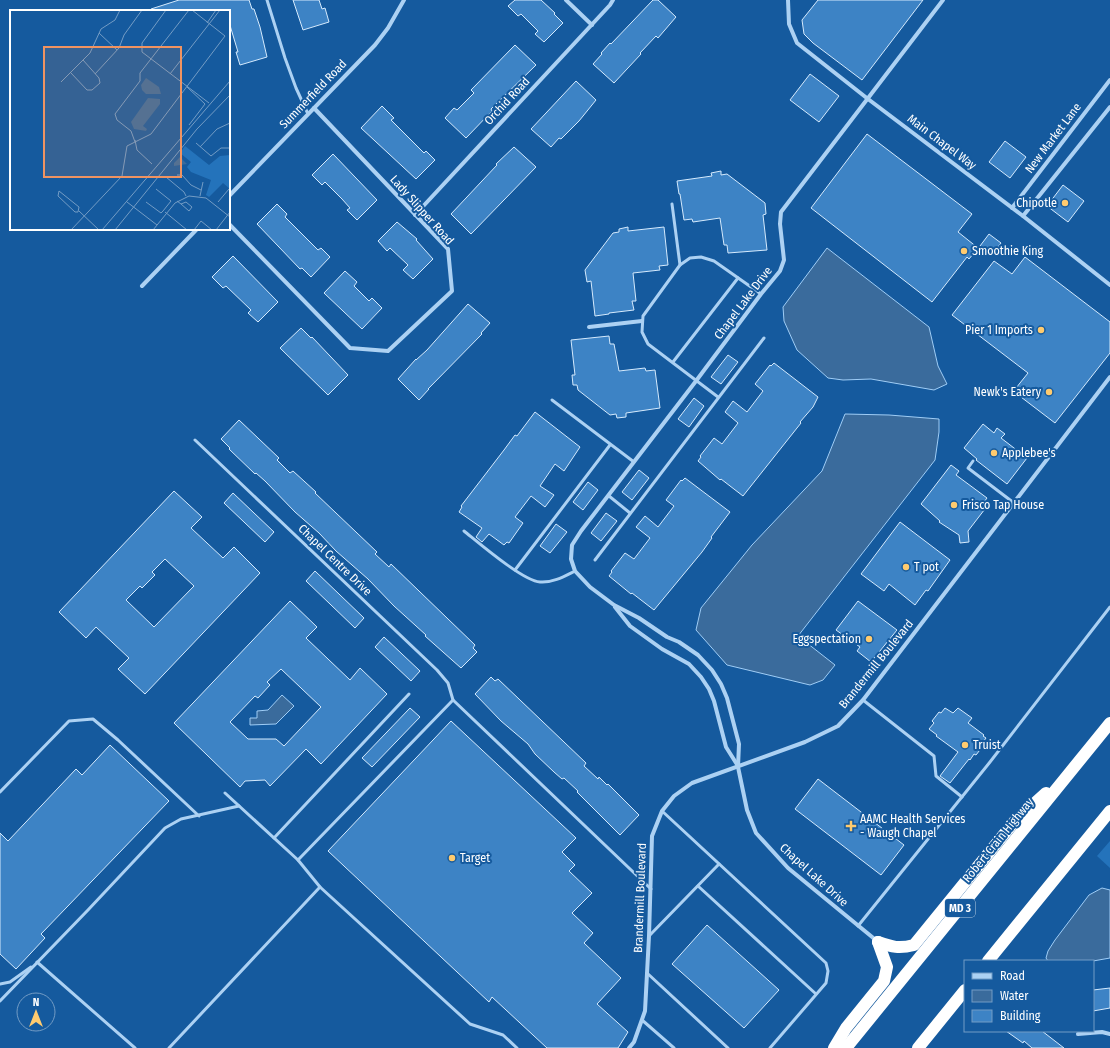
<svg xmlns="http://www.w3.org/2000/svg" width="1110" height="1048" viewBox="0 0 1110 1048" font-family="'Fira Sans Condensed',sans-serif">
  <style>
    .green { fill: #2473bb }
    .water { fill: #3a6b9c; stroke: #9fcdf6 }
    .building { fill: #3d83c5; stroke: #d5eafd; fill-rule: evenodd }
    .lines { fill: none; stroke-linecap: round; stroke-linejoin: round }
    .lane { stroke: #acd1f3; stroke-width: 3 }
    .street { stroke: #acd1f3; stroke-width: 4 }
    .highway { stroke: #fff; stroke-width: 12 }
    .poi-dot { fill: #ffcb6f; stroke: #155a9e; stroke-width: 1.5 }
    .labels { text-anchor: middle; stroke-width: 4; stroke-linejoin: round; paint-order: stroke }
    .shield { fill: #155a9e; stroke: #b9cee2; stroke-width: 1 }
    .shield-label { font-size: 11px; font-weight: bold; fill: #fff }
    .street-label { font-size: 12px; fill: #fff; stroke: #155a9e }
    .poi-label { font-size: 12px; fill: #fff; stroke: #155a9e; text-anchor: start }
    .inset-road { fill: none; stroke: #739cc5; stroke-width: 1 }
    .view { fill: #f09361; fill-opacity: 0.15; stroke: #f09361; stroke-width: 2 }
    .inset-edge { fill: none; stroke: #fff; stroke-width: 2 }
  </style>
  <rect width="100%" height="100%" fill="#155a9e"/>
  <polygon class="green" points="1110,841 1110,868 1097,856"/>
  <g class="water">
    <polygon points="827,248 929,327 938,366 947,384 934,390 871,379 843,380 828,378 797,350 784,321 783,307"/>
    <polygon points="845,414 889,415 939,419 939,432 935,460 798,636 835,665 823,680 810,685 727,665 696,630 701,608 752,545 822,471"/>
    <polygon points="282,695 294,706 276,724 250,725 250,718 257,718 257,711 268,710"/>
    <polygon points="1102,888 1110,890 1110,958 1093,961 1048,961 1046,958 1048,951 1055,940 1089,895"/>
  </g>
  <g class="building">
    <polygon points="179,0 249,0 252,9 254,9 260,27 267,57 240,65 236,52 238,52 229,22 229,11 151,11 151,9"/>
    <polygon points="293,0 319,0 322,9 325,8 329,22 303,30"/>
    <polygon points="515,0 541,0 555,13 554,14 563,23 544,42 535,34 538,31 521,14 518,16 508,6"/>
    <polygon points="653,0 658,0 676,17 658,38 656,36 640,53 641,54 614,83 593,64 602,54 601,53 610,43 611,44"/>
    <polygon points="818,0 923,0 862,80 813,43 804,34 802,20"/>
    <polygon points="515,45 536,65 491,109 492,111 466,138 445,118 454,108 457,110 474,93 471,90"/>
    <polygon points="810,74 839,96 819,122 790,100"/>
    <polygon points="576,81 596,100 579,121 561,139 559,138 551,147 531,129"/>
    <polygon points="382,106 394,118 391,120 424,153 426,151 435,160 416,179 361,128"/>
    <polygon points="867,134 972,214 958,232 978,248 969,259 967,257 932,302 811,208"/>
    <polygon points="1005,141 1026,157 1010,178 989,162"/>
    <polygon points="514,147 536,167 471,234 451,214 497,165 496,164"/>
    <polygon points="333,154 377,200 357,220 347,210 350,208 342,199 325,182 322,185 312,175"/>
    <polygon points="721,171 721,175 727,174 765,203 766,214 763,215 767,250 728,253 727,245 724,245 720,218 693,222 692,219 684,220 680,194 679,194 677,181 712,176 711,173"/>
    <polygon points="1063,185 1084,201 1068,222 1047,206"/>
    <polygon points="277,204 287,214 285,217 318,250 321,248 330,257 311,277 302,268 300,269 257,224"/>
    <polygon points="397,222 417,239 416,240 433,259 413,279 403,270 408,265 390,248 387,251 378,241"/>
    <polygon points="628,227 628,231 664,227 668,265 659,266 660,270 633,273 636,301 632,301 634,310 609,313 609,314 595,316 591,281 587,282 585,270 613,233 619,232 619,229"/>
    <polygon points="989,234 1001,243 992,255 980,246"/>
    <polygon points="233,256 278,302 258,322 248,313 251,310 226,286 223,288 212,277"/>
    <polygon points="1025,257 1110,322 1110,353 1055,423 1017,394 1019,391 1016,388 1028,373 952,315 994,261 1012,274"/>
    <polygon points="345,271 357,282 354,286 369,301 372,298 382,308 362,329 324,293"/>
    <polygon points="468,304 490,323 481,333 482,334 428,389 429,389 419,400 398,379 416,359 416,360 427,350"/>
    <polygon points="301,328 311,338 312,337 348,375 328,395 280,348"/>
    <polygon points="609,336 610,344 614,344 619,371 645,368 646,371 655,370 660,408 626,413 626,417 617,418 616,414 610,415 578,390 577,385 573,385 572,375 575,375 571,340"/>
    <polygon points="728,355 738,362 721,384 711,377"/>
    <polygon points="774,363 818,397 813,407 800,422 801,423 797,428 743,496 721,479 720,480 698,461 701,457 700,456 714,438 722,444 738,423 725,412 733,401 747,412 763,391 755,384 770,365 771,366"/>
    <polygon points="694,398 704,406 689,427 678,419"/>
    <polygon points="535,412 580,447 564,471 555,464 540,486 554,495 545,507 531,496 515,517 523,523 509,543 507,542 504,545 489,534 482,542 476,537 482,528 459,512 462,507 461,506 504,450 515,435 517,436"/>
    <polygon points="239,420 279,458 277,460 290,473 293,471 316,492 315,493 377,552 375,554 389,567 391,564 475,645 473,648 477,652 461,668 425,636 426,635 394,606 368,579 336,551 319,533 295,512 265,481 256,473 255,474 229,449 230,448 221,439"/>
    <polygon points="983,424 994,433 997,428 1005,434 1001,438 1027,458 1007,484 976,460 977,459 964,448"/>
    <polygon points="951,465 959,471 956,475 987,498 984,502 988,505 968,531 969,542 960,543 959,535 939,522 940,521 921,504"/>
    <polygon points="639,470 649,478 632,500 622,492"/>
    <polygon points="685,478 730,512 711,537 712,538 702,552 654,610 632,593 631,594 609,576 612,572 611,571 625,553 634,559 650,538 636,527 645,516 658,527 674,506 666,500 681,480 682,481"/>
    <polygon points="588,482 598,490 583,510 573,502"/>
    <path d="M174,491L202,517L191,528L223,558L234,547L260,573L145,694L118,669L129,658L96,627L86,638L59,612ZM165,559L194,586L154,627L126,600L140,586L142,588L155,575L152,572Z"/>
    <polygon points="233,493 274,532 265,542 224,503"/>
    <polygon points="606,513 617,521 601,541 591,533"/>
    <polygon points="900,522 950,560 928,591 926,590 915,605 889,584 884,591 861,574"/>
    <polygon points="556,524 567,532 550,553 540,546"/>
    <polygon points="315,571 364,618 355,628 306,581"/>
    <path d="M290,601L317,627L306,638L350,680L360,668L387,694L321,764L306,749L270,786L265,780L245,781L240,787L174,723ZM281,669L321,707L284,746L276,739H248L230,722L255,696L258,698L270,685L267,682Z"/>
    <polygon points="858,601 897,630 871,662 857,651 860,647 836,630"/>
    <polygon points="384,637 420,671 411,681 375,647"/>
    <polygon points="491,677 495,681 498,679 586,763 584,766 598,779 599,777 607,785 608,784 639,815 620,835 577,792 578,791 564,778 562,779 554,772 535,754 528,744 501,721 475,694"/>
    <polygon points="410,708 420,717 372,767 362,758"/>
    <polygon points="945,708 953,713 958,708 972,718 968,723 984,735 983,736 986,738 981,745 983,746 976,755 974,754 970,760 969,759 950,783 940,776 958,752 936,736 937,735 929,729 934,723 932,721 939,712 941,713"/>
    <polygon points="451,721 576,838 562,852 575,865 569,871 592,893 572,913 593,933 584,943 621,978 597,1004 628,1032 618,1048 547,1048 492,997 489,1002 328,851"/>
    <polygon points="110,745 169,801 41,934 45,938 16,969 0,954 0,833 8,841 76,769 82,775"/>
    <polygon points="818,779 904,845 881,875 795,809"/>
    <polygon points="707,925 779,990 744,1028 672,964"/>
    <polygon points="1110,988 1110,1008 1093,1011 1093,990"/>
    <polygon points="1006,1031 1042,1031 1064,1048 1032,1048 1024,1041 1023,1043"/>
  </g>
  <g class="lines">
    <g class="lane">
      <polyline points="267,0 285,58 296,88 308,114"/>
      <polyline points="672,204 680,265"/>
      <polyline points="673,362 738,278"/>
      <polyline points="718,397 648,344 642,332 643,316 680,265 690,258 701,257 714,261 761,294"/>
      <polyline points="552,400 634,462"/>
      <polyline points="195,440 437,670 448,683 453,700 651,889"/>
      <polyline points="973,461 968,468 1014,503"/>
      <polyline points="609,496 630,513"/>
      <path d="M464,531C479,543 523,581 540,582C553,583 565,576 575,571"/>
      <polyline points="595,560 764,338"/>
      <polyline points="515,570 610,445"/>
      <polyline points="863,700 934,756 936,776 962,797"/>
      <polyline points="0,792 69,721 93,719 118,740 199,816"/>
      <polyline points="225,793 298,860 320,887 470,1024 503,1035 517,1048"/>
      <polyline points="662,811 826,963 828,971 826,983 770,1048"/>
      <polyline points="274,838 409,694"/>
      <polyline points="298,860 453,700"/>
      <polyline points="698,886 816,994"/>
      <polyline points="858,926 990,762 1110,607"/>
      <polyline points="649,936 719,864"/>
      <polyline points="37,962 135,1048"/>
      <polyline points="647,973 728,1048"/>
      <polyline points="0,984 10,982 31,967"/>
      <polyline points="0,1001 88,910 165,828 181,819 239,806"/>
      <polyline points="642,1020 674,1048"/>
      <polyline points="169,1048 320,887"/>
    </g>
    <g class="street">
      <polyline points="566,0 592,25"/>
      <polyline points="788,0 789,24 797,43 868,99 1023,216 1110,285"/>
      <polyline points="229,196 375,45 388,28 404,0"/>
      <polyline points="1012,208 1110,80"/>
      <polyline points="415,215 610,5 613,0"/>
      <polyline points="1023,216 1110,107"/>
      <polyline points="229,224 350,348 388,351 452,291 448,249 314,108"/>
      <polyline points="142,286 197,229"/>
      <polyline points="589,327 642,321"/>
      <polyline points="615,607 630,626 662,649 689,664 701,677 709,689 714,701 726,747 738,766"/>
      <polyline points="877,941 788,868 756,833 747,810 738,767 739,744 727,698 721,684 712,670 698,655 679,642 667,637 639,618 614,605 590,587 575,571 571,559 572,545 581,531 696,381 761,294 780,271 784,260 780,224 781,212 943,0"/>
      <polyline points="1078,1034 1102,1032 1110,1034"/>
      <polyline points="629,1048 634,1042 645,1011 649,936 652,836 662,811 674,796 692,783 805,742 838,726 863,700 1110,377"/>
    </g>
    <g class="highway">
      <path d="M878,942C892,947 899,949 914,945L1014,822L1046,793"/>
      <polyline points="988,961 1110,811"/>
      <polyline points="834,1048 846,1028 884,981 887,967 878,942"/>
      <polyline points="846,1048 1110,723"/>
      <polyline points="918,1048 965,990"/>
    </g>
  </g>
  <g class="poi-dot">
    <circle cx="1065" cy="203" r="4"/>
    <circle cx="964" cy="251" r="4"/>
    <circle cx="1041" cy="330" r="4"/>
    <circle cx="1049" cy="392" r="4"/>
    <circle cx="994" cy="453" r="4"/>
    <circle cx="954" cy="505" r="4"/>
    <circle cx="906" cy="567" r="4"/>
    <circle cx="869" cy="639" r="4"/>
    <circle cx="965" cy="745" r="4"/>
    <path d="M849 820h4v4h4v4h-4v4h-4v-4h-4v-4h4z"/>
    <circle cx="452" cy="858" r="4"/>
  </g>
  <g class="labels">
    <rect class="shield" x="945" y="899" width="30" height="18" rx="3"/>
    <g class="shield-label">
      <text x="960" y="912">MD 3</text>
    </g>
    <g class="street-label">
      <text transform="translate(313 94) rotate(-46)" y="4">Summerfield Road</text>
      <text transform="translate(507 101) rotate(-47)" y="4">Orchid Road</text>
      <text transform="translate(1053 138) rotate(-53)" y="4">New Market Lane</text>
      <text transform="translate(942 142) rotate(37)" y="4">Main Chapel Way</text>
      <text transform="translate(422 210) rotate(48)" y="4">Lady Slipper Road</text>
      <text transform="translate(743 303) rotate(-53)" y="4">Chapel Lake Drive</text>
      <text transform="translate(335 560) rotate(44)" y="4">Chapel Centre Drive</text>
      <text transform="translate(876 664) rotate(-51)" y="4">Brandermill Boulevard</text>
      <text transform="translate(998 840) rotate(-51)" y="4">Robert Crain Highway</text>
      <text transform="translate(814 875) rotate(42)" y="4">Chapel Lake Drive</text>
      <text transform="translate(640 898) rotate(-88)" y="4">Brandermill Boulevard</text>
    </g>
    <g class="poi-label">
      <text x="1057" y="207" text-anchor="end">Chipotle</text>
      <text x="972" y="255">Smoothie King</text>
      <text x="1033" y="334" text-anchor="end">Pier 1 Imports</text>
      <text x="1041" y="396" text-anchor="end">Newk's Eatery</text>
      <text x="1002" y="457">Applebee's</text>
      <text x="962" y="509">Frisco Tap House</text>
      <text x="914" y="571">T pot</text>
      <text x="861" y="643" text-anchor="end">Eggspectation</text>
      <text x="973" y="749">Truist</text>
      <text x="860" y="823">AAMC Health Services<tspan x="860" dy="14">- Waugh Chapel</tspan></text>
      <text x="460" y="862">Target</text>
    </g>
  </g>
  <g transform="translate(10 10)">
    <rect width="220" height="220" fill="#155a9e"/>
    <path d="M175,136L199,155L210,146L220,145V179L213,173L199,187L196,185L201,170L181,162L177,157L181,152L170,143Z" fill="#2473bb"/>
    <path d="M136,68L149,77L151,84H136L132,80L131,75ZM138,88L150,89V94L133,116L137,119L136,121L124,119L121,112ZM170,147L177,154L164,156V153Z" fill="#3a6b9c"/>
    <path class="inset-road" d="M156,0L132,33V42L199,93M197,13L206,0M89,23L107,40M61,63L77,80H82L90,73L89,68L73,50M85,64L109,38L114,25L132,0M160,64L210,0M51,72L80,43L91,19L105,10L110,0M177,77L195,94L179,115M125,130L127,140L142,154M125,132L121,121L107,110L105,104L130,71V63L179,0M186,133L201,146L211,138H220M190,137L207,119L220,113M167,165H172L181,175L191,180M156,167L174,182L176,186M146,179L161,191L153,201M49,181L69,197L68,202H65L48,186ZM190,186L193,172M167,191L171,194L176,192L182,197L179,201L171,194M117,192L147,215M136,192L151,203L153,201M208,192L219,179M69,201L89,220M155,202L177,220M61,220L112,166L117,136L141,124L215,26L182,0M92,220L220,71M105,220L187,119L220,85M143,220L165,193L179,186L196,188L220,207M184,220L191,211L202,220M206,220L220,202"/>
    <path class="view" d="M34,37H171V167H34Z"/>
    <rect width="220" height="220" class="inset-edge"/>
  </g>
  <rect x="964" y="960" width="130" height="72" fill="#155a9e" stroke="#739cc5"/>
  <rect x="972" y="973" width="20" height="6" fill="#acd1f3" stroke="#739cc5"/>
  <text x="1000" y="980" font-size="12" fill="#ffffff">Road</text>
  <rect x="972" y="990" width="20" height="12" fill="#3a6b9c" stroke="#739cc5"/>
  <text x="1000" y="1000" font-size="12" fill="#ffffff">Water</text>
  <rect x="972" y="1010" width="20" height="12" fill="#3d83c5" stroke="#739cc5"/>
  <text x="1000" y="1020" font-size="12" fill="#ffffff">Building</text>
  <g transform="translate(36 1012)"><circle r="19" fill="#155a9e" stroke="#739cc5"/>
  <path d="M0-3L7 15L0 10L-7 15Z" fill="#ffcb6f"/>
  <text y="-6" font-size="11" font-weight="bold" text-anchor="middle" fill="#ffffff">N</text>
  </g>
</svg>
